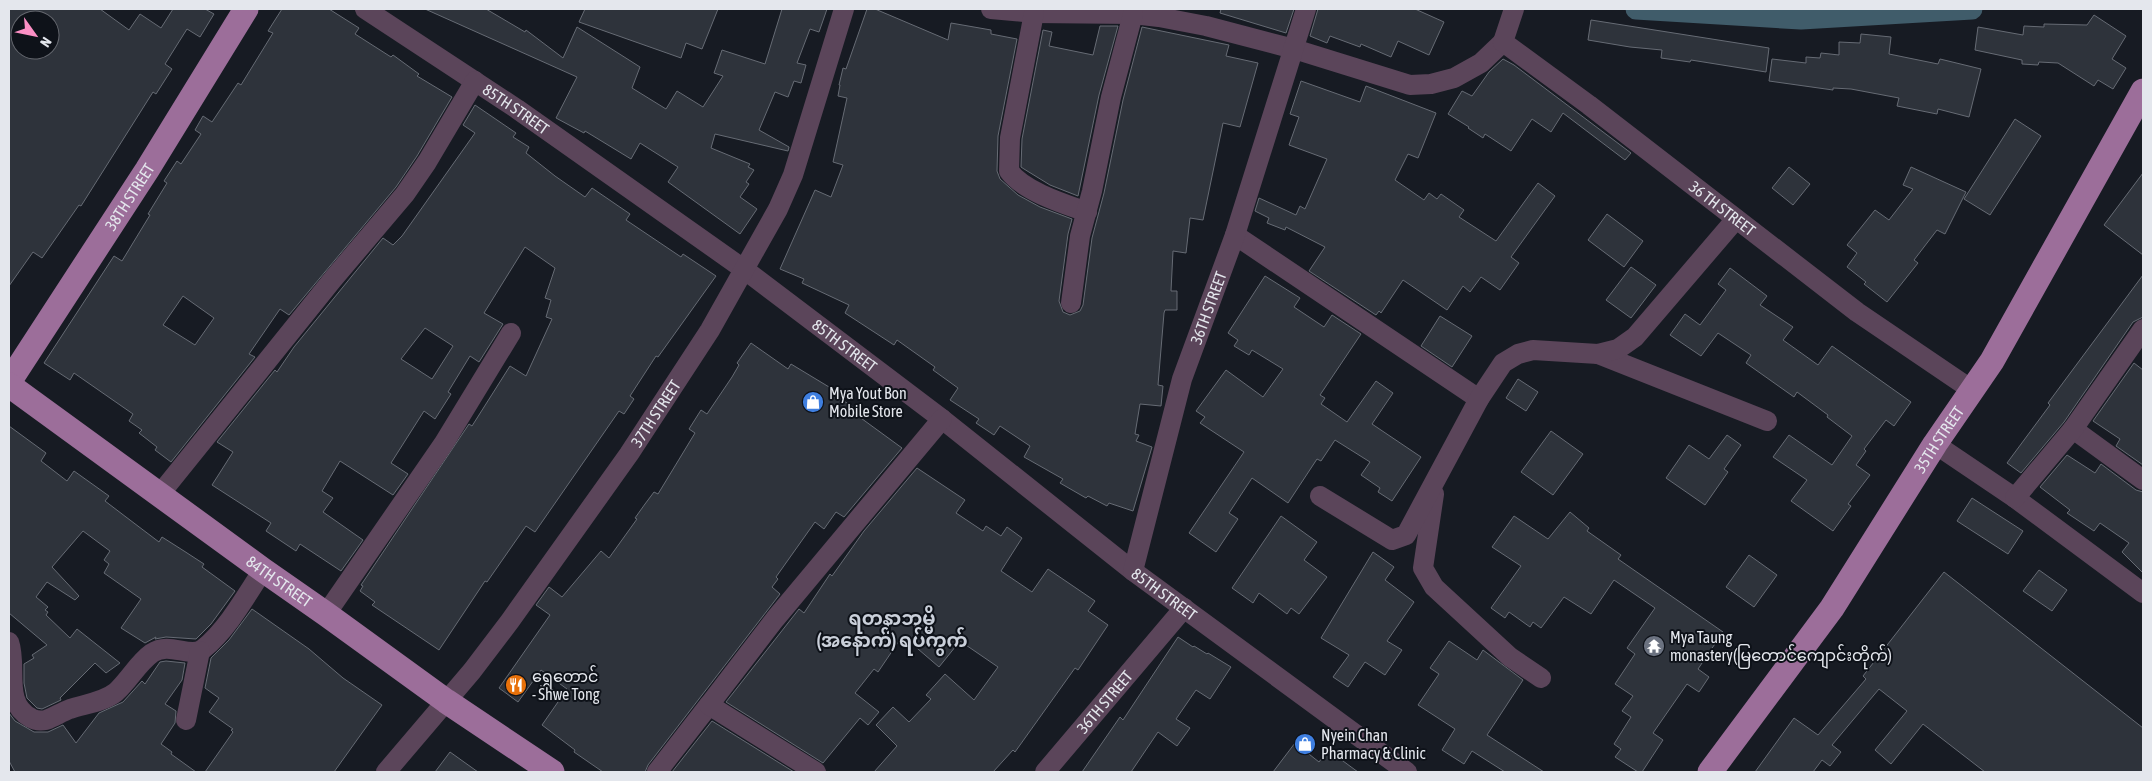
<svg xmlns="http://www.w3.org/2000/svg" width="2152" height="781" viewBox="0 0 2152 781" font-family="'Asap Condensed','Noto Sans Myanmar',sans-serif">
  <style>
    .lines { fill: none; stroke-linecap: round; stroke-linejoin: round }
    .canal { stroke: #405c6a; stroke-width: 21 }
    .building { fill: #2e333b; stroke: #666b74; fill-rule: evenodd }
    .minor { stroke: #5b455a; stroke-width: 20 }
    .major { stroke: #9c6e9a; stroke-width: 25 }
    .labels { text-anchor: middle; stroke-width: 4; stroke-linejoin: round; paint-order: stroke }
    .street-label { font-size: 16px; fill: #e4e7ed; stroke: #0e1219 }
    .poi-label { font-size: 16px; fill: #e4e7ed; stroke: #0e1219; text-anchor: start }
    .quarter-label { font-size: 19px; font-weight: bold; fill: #cad0da; stroke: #0e1219 }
  </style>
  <rect width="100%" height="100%" fill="#171b23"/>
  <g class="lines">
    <polyline class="canal" points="1636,9 1801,19 1972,9"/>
  </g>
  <g class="building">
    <path d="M9,9H100L129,30L140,14L161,28L173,9H205L214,14L200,37L187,29L165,64L172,69L156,94L153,92L81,206L79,205L42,258L33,252L9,286ZM20,20H50V50H20Z"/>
    <path d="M282,9H329L359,28L355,34L391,57L393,55L419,74L417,76L452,97L417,156L396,187L289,315L280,309L249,354L255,357L171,462L155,450L157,447L139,433L142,430L129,421L133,414L74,373L70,380L44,363L114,256L122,261L150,215L148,214L167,183L164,181L177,161L181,164L201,134L195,130L203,116L212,122L238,83L241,85L273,33L268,31ZM183,296L214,318L195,345L163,325Z"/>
    <polygon points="425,9 486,9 525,32 526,30 563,58 577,27 640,67 632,88 666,109 677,91 703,107 723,76 714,73 722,50 765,64 782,9 827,9 819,32 810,29 797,63 806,65 801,83 794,81 788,97 775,92 759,130 789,147 788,151 715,134 711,148 750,164 748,167 754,170 746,182 749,184 740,197 757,209 740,234 668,182 678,167 640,143 631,159 585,131 584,133 556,118 577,77"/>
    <polygon points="585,9 718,9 702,49 686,43 681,58 579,22"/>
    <polygon points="867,9 875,9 948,40 951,23 991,30 991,34 1017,39 998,136 997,171 1000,179 1018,195 1040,207 1072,219 1068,234 1059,301 1063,312 1070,315 1080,311 1083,305 1092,238 1104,193 1123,100 1142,27 1229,45 1226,56 1258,63 1240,127 1223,123 1203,220 1190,218 1186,253 1173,251 1171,291 1177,291 1177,310 1165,310 1164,313 1158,385 1163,386 1161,406 1140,404 1135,434 1139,435 1136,441 1152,447 1133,511 1109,503 1107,506 1088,496 1086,498 1060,483 1063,479 1024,457 1030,446 1000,426 994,435 976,423 979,419 950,400 958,388 933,370 935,367 897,340 894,345 845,313 849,305 802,283 804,279 780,269 815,190 831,197 843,165 833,162 847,98 838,96 840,85 839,85 843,68 846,69"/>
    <polygon points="1221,9 1294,9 1286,33 1220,13"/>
    <polygon points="1318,9 1415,9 1444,22 1429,55 1398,41 1391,57 1361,44 1360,47 1330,36 1327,43 1310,36"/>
    <polygon points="2094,15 2126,36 2112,59 2126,68 2113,89 2098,80 2094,86 2058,63 2039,62 2038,65 2022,64 2022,60 1975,50 1978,27 2023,35 2024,26 2044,27 2044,24 2087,25"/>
    <polygon points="1591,20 1769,48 1766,72 1691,60 1690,62 1661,58 1662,50 1630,47 1588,40"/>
    <polygon points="1100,26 1118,26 1099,95 1078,196 1050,185 1024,169 1021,167 1022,139 1043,30 1052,32 1049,46 1093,55"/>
    <polygon points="1861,34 1891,37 1889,54 1938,64 1940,59 1981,69 1969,117 1938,109 1937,114 1897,106 1899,98 1851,89 1833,88 1833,90 1769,81 1772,59 1806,63 1806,57 1820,58 1821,53 1839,55 1839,42 1860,43"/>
    <polygon points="1503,59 1514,65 1631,153 1625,160 1563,113 1551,132 1532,119 1511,151 1485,134 1483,138 1468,128 1469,127 1448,114 1462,91 1472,96 1489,72"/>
    <polygon points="1301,81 1360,102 1366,86 1436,113 1418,158 1408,154 1395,180 1424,200 1429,193 1437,199 1441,194 1464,210 1459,217 1496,241 1538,183 1555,196 1511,257 1519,263 1500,290 1481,277 1470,292 1463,286 1447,310 1403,280 1381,313 1379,311 1376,315 1309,271 1325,247 1286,227 1285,230 1267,223 1269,218 1255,211 1259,198 1296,215 1300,206 1305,209 1327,159 1289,145 1299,117 1290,114"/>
    <path d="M475,105L516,133L513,137L529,147L526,153L555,176L585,197L592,188L630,214L626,220L681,257L683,254L716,276L658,357L656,356L630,396L634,399L624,414L619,411L535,532L526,526L487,582L485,581L439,650L372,605L375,602L360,591L363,586L361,585L469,424L472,426L510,366L526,376L552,319L546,317L551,300L545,298L555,268L525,247L484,313L503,324L479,362L470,356L448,392L451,394L435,419L424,411L391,463L408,474L393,495L340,461L322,491L333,498L323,512L363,540L341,571L300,544L296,551L266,531L271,523L212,485L233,452L217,442L275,370L277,372L294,347L383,238L393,245L402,236L475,133L463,125ZM425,328L453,346L432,379L401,359Z"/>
    <polygon points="2015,119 2041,136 1990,215 1964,199"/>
    <polygon points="1789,167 1810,184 1793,205 1772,188"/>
    <polygon points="1911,167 1966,192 1945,234 1937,230 1914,260 1918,263 1887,302 1864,284 1866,282 1847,267 1857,253 1847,245 1875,210 1889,220 1913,189 1903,185"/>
    <polygon points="2143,173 2143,255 2104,225"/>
    <polygon points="1607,214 1643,241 1624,267 1588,240"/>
    <polygon points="1631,267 1656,285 1631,318 1606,300"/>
    <polygon points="1730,268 1767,296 1760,305 1793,327 1783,340 1818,365 1832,346 1911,402 1894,426 1886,420 1864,449 1866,451 1856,465 1870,475 1848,504 1851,506 1833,531 1791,501 1807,480 1773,457 1789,435 1832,465 1852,436 1827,417 1828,415 1797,392 1794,397 1746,363 1751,355 1718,333 1701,356 1670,335 1685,314 1700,325 1726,290 1718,284"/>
    <polygon points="2143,275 2143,317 2133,322 2064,422 2021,473 2007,463 2050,405 2048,403"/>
    <polygon points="1265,276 1300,298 1294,307 1324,327 1332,315 1361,334 1320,395 1325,398 1321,404 1347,422 1376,381 1393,393 1372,424 1421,457 1392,501 1378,492 1380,488 1361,475 1370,462 1335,440 1321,461 1317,459 1288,503 1252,478 1229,513 1238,519 1216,552 1189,533 1244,452 1200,423 1205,417 1196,411 1226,370 1263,397 1283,369 1252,350 1249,355 1234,346 1238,340 1228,333"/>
    <polygon points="1440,316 1472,336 1452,367 1421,346"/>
    <polygon points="751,343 788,369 791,364 834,390 832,393 856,409 854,413 902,448 844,517 836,512 824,529 815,522 776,577 778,579 772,587 780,594 648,765 645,772 603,772 574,752 575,750 542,725 567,689 541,670 518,702 499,688 550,615 536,605 549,587 562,597 601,551 609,558 637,519 635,518 645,504 654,492 658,494 695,433 689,429 701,410 707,414 732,377 739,365 737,363"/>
    <polygon points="2134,363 2143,370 2143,465 2116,446 2120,439 2093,421"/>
    <polygon points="1518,379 1538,392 1526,411 1506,398"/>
    <polygon points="9,426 46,453 41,461 67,481 74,471 109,496 105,501 126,517 159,542 162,537 184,551 204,564 202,567 235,591 211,624 196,639 166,637 155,639 156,637 145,643 121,628 141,599 104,573 109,564 104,560 110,551 83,531 52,567 79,596 75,600 47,582 36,597 48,607 45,610 48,612 46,615 70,638 77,629 120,663 106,673 95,663 60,698 61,700 42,709 37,708 27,698 24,683 24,664 34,658 32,655 47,645 9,613"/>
    <polygon points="1551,431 1583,454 1553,495 1521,472"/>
    <polygon points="1727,435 1741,445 1724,469 1728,472 1705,505 1666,478 1689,445 1709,459"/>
    <polygon points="2067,455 2095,473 2101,464 2136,490 2143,492 2143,573 2122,552 2129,543 2100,523 2094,531 2067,513 2070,510 2040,487"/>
    <polygon points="917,468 965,500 956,513 983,531 986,526 1001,536 1007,527 1022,538 1001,571 1032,592 1048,569 1095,601 1088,611 1108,625 1078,670 1075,668 1015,752 1013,750 993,772 874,772 897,746 876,725 893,707 909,722 931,699 926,695 945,674 974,700 998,667 960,641 939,667 911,643 908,648 899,641 878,672 874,669 855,693 879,712 868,725 860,718 823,763 726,702 799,609 804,613 830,574 832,576 864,531"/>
    <polygon points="1972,498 2023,531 2008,554 1957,521"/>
    <polygon points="1570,512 1589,528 1587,531 1621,555 1618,559 1723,632 1698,669 1709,677 1699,692 1687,684 1653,733 1663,740 1642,772 1638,772 1615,757 1621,749 1614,744 1631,717 1622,711 1633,696 1615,684 1635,654 1627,648 1655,608 1614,580 1591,614 1564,597 1541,628 1533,622 1530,627 1509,612 1505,618 1491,608 1521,566 1492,547 1514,516 1548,539"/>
    <polygon points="1281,516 1317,542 1304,560 1327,577 1299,614 1291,608 1287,614 1259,593 1253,603 1232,588"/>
    <polygon points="1373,552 1394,567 1385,580 1414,602 1387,641 1402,650 1385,675 1365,662 1348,687 1333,677 1349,655 1321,638"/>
    <polygon points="1749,555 1777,575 1754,607 1726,587"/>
    <polygon points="2039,570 2067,590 2052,611 2023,591"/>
    <polygon points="1944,572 2143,728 2143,772 1985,772 1923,724 1891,764 1875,750 1907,711 1879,689 1832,745 1841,752 1830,766 1822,760 1813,772 1755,772 1794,718 1818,735 1866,679 1863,676"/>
    <polygon points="252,609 309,649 343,678 382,705 334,772 205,772 233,732 231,730 233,729 209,712 219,698 205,688 211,658 229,640"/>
    <polygon points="1178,637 1193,647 1194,646 1207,654 1208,653 1231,667 1210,699 1196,690 1176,719 1190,728 1177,746 1158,732 1131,772 1082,772 1120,717 1123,720"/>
    <polygon points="1449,641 1477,660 1483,650 1523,680 1487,735 1544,772 1505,772 1472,751 1464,764 1442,750 1455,729 1418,705 1439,674 1430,668"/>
    <polygon points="166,661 185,663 182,680 165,704 176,711 175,723 161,744 172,752 171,754 196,772 15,772 9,761 9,713 15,721 34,732 48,732 63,725 76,743 99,713 123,702 142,681 145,684 160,662"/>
    <polygon points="712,721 794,772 672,772"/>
    <polygon points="1295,743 1319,762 1328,750 1358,772 1273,772"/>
    <polygon points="450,752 478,772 435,772"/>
  </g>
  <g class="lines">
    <g class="minor">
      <path id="s1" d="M365,9L517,109L745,270L942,419L1133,571L1407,772"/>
      <polyline points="991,9 1034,13 1133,14 1159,17 1206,26 1294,49 1410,85 1431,84 1454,78 1481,63 1503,42"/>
      <path id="s2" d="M1514,9L1503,42L1589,105L1857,312L1972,390"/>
      <path d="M1034,13L1010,138L1009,171C1023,191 1064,204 1087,212"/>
      <polyline points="1235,235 1479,399"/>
      <polyline points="1071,303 1080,236 1092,191 1111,97 1133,14"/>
      <polyline points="1598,354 1767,421"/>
      <polyline points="2073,429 2143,480"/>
      <polyline points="1935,444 2015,498 2143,593"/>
      <polyline points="160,494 333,279 405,194 427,162 475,81"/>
      <polyline points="1434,494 1423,568 1434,587 1510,657 1541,678"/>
      <polyline points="1320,496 1392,540 1406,535 1479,399 1503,363 1518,354 1533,350 1598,354 1618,349 1635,337 1736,219"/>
      <polyline points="2015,498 2073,429 2143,329"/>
      <path id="s3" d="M1133,571L1182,379L1235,235L1306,9"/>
      <polyline points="326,614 444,443 511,333"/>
      <path d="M9,642C18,667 2,703 31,718C36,721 41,721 46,720C54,717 62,712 70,709C85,704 104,702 116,692C129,680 138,663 152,653C170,641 190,659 203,649C227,630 246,596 263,570"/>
      <polyline points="186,720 200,651"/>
      <path id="s4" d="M386,772L472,671L510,621L629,454L710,330L778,209L793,175L844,9"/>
      <polyline points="657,772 709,705"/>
      <polyline points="816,772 709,705 775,619 942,419"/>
      <path id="s5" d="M1045,772L1184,608"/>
    </g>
    <g class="major">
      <path id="s6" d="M9,382L147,170L246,9"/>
      <path id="s7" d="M9,385L263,570L326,614L446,701L552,772"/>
      <path id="s8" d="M1710,772L1832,608L1935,444L1992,361L2143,91"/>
    </g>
  </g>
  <defs>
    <g id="shop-disc" transform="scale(1.125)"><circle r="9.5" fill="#3f7fe0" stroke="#0e1219"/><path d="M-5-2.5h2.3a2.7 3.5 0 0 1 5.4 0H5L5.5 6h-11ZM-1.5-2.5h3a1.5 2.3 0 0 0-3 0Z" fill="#fff"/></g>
    <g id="temple-disc" transform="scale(1.125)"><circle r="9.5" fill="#6b7280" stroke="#0e1219"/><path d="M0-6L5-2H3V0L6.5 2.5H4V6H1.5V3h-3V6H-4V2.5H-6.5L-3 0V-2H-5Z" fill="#fff"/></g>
    <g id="restaurant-disc" transform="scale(1.125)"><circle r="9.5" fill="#e8710a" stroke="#0e1219"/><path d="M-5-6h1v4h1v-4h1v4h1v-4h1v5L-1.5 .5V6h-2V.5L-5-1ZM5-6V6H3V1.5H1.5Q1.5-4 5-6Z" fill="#fff"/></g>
  </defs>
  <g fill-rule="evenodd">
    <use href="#shop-disc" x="813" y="402"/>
    <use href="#temple-disc" x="1654" y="646"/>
    <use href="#restaurant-disc" x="516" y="685"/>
    <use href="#shop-disc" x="1305" y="744"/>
  </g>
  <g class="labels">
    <g class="street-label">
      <text dy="6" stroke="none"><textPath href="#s1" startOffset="181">85TH STREET</textPath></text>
      <text dy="6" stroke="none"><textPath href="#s6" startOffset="221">38TH STREET</textPath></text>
      <text dy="6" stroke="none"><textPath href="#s2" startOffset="310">36 TH STREET</textPath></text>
      <text dy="6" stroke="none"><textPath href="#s3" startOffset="274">36TH STREET</textPath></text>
      <text dy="6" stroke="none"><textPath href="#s1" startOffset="586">85TH STREET</textPath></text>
      <text dy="6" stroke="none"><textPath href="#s4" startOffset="449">37TH STREET</textPath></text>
      <text dy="6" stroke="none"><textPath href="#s8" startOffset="404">35TH STREET</textPath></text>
      <text dy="6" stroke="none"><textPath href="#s7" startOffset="334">84TH STREET</textPath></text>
      <text dy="6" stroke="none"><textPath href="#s1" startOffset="991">85TH STREET</textPath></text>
      <text dy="6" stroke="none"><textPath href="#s5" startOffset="92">36TH STREET</textPath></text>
    </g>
    <g class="poi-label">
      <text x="829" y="399">Mya Yout Bon<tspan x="829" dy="18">Mobile Store</tspan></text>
      <text x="1670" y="643">Mya Taung<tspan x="1670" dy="18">monastery(မြတောင်ကျောင်းတိုက်)</tspan></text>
      <text x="532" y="682">ရွှေတောင်<tspan x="532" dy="18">- Shwe Tong</tspan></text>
      <text x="1321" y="741">Nyein Chan<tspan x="1321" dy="18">Pharmacy &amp; Clinic</tspan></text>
    </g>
    <g class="quarter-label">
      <text x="892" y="625">ရတနာဘုမ္မိ<tspan x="892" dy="22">(အနောက်) ရပ်ကွက်</tspan></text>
    </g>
  </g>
  <rect width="2152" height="781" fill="none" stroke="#e4e7ed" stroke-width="20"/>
  <g transform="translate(35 35) rotate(123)"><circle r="24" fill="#0e1219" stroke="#64676e"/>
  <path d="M0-4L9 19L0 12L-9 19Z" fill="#fb8fc4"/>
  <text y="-8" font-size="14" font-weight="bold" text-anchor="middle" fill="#e4e7ed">N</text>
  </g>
</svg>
